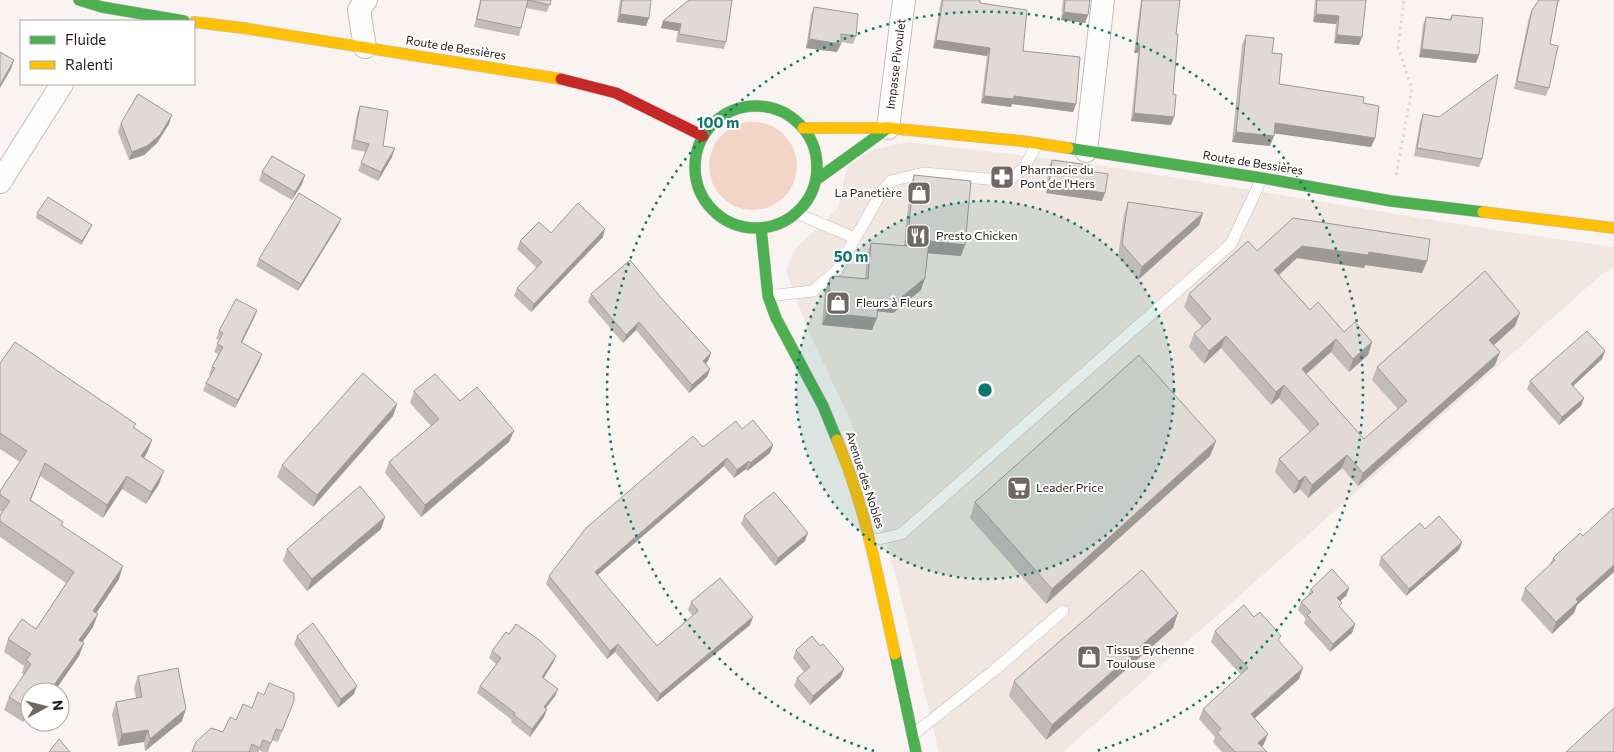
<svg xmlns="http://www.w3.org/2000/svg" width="1614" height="752" viewBox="0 0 1614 752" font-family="Commissioner,sans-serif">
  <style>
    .built { fill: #f1e6e0 }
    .green { fill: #f3d5c7 }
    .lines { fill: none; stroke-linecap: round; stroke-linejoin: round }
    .lane-casing { stroke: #c4beba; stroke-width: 12 }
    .street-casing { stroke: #c4beba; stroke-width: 24 }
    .fast-casing { stroke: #c4beba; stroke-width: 12 }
    .slow-casing { stroke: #c4beba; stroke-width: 12 }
    .jam-casing { stroke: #c4beba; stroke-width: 12 }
    .path { stroke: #dad9d8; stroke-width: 3; stroke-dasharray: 2.5 4; stroke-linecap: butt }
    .lane { stroke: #fefdfd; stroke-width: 11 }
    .street { stroke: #fefdfd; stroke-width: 22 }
    .fast { stroke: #4caf50; stroke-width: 11 }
    .slow { stroke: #ffc107; stroke-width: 11 }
    .jam { stroke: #c62828; stroke-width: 11 }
    .wall { fill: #c1bbb9 }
    .shaded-wall { fill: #9d9996 }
    .building { fill: #e0dad7; stroke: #9d9996 }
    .ring { fill: none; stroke: #0f766e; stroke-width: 2.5; stroke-dasharray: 2.5 5 }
    .labels { text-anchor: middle; stroke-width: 4; stroke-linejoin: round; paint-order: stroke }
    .street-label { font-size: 12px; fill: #251d19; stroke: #fff }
    .poi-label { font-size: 12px; fill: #251d19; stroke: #fff; text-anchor: start }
    .centre { fill: #0f766e; stroke: #fff; stroke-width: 2.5 }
    .ring-label { font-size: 15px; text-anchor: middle; font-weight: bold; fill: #0f766e; stroke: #fff; stroke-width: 4; stroke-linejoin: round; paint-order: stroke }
  </style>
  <rect width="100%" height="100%" fill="#f9f4f2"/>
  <polygon class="built" points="908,142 1085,163 1495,230 1614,247 1614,267 1601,275 1063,752 939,752 895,574 852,424 807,328 786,270 795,249 838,208 847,167 872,150"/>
  <circle class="green" cx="753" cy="166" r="44"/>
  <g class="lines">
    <g class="lane-casing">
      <g id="lane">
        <polyline points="796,213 855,238"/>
        <polyline points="768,296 813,291 837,270 881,193 891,181 924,173 1008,181 1024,168 1037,144"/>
        <polyline points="870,541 901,534 1231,244 1262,178"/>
        <polyline points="914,734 992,672 1063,611"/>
      </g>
    </g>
    <g class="street-casing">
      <g id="street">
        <polyline points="365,47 359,10 366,0"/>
        <polyline points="888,128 904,0"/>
        <polyline points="1086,151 1103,0"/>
        <polyline points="0,182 62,84"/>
      </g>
    </g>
    <g class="fast-casing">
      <g id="fast">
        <polyline points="79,0 102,7 184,21"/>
        <circle cx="756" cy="167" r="61"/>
        <polyline points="1068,148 1262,178 1391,201 1483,212"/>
        <polyline points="816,180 888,128"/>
        <polyline points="761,228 768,296 776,318 823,406 837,440"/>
        <polyline points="895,654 916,752"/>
      </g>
    </g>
    <g class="slow-casing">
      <g id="slow">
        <polyline points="194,22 243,28 561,79"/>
        <polyline points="803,128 888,128 1022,141 1068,148"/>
        <polyline points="1483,212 1614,228"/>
        <path d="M837,440C866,508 879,582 895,654"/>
      </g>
    </g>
    <g class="jam-casing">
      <polyline id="jam" points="561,79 616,93 703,136"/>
    </g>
    <polyline class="path" points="1396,175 1412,89 1398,47 1404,0"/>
    <use href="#lane" class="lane"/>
    <use href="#street" class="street"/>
    <use href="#fast" class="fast"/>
    <use href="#slow" class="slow"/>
    <use href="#jam" class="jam"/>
  </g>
  <g class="wall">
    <polygon points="480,0 551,0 547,12 526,8 519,36 474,27"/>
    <polygon points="620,0 651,0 646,26 617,22"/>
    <polygon points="689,0 726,42 724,49 676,42 678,31 661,28 663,21"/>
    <polygon points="941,0 980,0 980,3 1023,51 1076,104 1073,112 1012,104 1011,107 981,103 987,56 933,48"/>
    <polygon points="1063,0 1090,0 1088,15 1085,23 1061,20"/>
    <polygon points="1141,0 1180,0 1176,34 1171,125 1131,121 1138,53 1134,53"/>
    <polygon points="1315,0 1366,0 1359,45 1334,43 1336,24 1313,22"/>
    <polygon points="1539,0 1560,0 1558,3 1550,44 1549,88 1546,96 1514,89 1529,17 1532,10"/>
    <polygon points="814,7 856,36 853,44 841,42 837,52 806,48 811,15"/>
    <polygon points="1452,15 1479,55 1476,63 1419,57 1423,25 1426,17 1450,19"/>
    <polygon points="1246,35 1272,53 1279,84 1363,103 1375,138 1371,147 1274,133 1270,146 1232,142 1242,45"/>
    <polygon points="360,106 383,146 392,157 378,181 358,171 366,152 351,149 357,114"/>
    <polygon points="1423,114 1482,159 1479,167 1414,156 1420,122"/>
    <polygon points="121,123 169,124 157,143 144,155 129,160 118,132"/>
    <polygon points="1052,160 1088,171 1102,201 1046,193 1049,167"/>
    <polygon points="262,172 305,175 302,184 292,200 259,181"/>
    <polygon points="914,175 961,256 927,253 921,290 893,313 877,311 872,330 822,325 825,290 830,278 865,279 867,255 871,243 904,246 910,187"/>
    <polygon points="1128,202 1203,213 1199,225 1138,280 1118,256 1124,214"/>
    <polygon points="37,213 90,229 81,245 36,218"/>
    <polygon points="341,219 338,226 298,291 256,266 259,259"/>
    <polygon points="551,233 603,237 531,312 514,296 517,288 537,268 517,249 520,241"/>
    <polygon points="1257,251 1427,261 1422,273 1365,265 1364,268 1297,258 1279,275 1310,310 1344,332 1372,342 1368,355 1349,372 1331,352 1306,374 1364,439 1398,409 1372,380 1377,367 1515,326 1494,345 1495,365 1358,486 1342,468 1308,498 1300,489 1294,494 1275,472 1279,459 1310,432 1279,398 1271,405 1221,348 1204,364 1189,347 1194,334 1202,327 1184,307 1189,294"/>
    <polygon points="591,294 663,300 711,353 708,361 706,364 710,369 707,377 689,393 636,330 623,343 588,302"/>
    <polygon points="257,310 254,318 242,343 259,362 235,408 203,391 206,383 211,376 209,375 212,367 218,354 214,352 219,340 216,339 219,331"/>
    <polygon points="1605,351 1602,359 1573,386 1581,406 1559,425 1527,389 1530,381"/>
    <polygon points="0,363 134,428 152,440 147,453 144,457 159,484 146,504 122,489 103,518 40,476 31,500 63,522 62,525 119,579 96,613 93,627 82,642 84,643 79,656 54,692 30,692 30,712 23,722 4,710 9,697 24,675 22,673 24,666 4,652 8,639 36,629 66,583 0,537 0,515 2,512 0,511 0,491 20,462 0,449"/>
    <polygon points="414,391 460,401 514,431 509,442 421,517 385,473 389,462 431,426 410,403"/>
    <polygon points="397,404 393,416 313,507 277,477 282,465"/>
    <polygon points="742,429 773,445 770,453 747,471 746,469 734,478 724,466 597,575 657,646 693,616 688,610 691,602 750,625 657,702 615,652 607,659 546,584 549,576 703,447"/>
    <polygon points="1216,441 1210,456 1046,604 970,518 975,502"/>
    <polygon points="1614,509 1614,572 1577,605 1574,613 1552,634 1521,600 1525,588 1550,565 1553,558 1583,536"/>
    <polygon points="744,516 805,541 775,566 741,524"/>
    <polygon points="385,517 381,529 307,591 283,561 287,549"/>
    <polygon points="1425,529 1462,542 1459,550 1406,596 1379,565 1381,557"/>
    <polygon points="1349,588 1346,596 1340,601 1340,608 1355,624 1352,633 1330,652 1304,623 1306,619 1298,610 1301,602 1308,595 1311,589"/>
    <polygon points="1254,617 1279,642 1299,679 1255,718 1264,744 1262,747 1267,752 1222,752 1213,742 1215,737 1199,719 1203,709 1241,675 1211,642 1215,631"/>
    <polygon points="1173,628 1046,740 1009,696 1014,681"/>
    <polygon points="297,636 354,694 338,708 294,644"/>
    <polygon points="820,646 841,677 810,705 794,686 797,678 804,672 793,658 796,650"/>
    <polygon points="492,651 553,663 544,678 558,689 555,696 546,708 547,709 544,717 530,737 511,722 512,720 477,693 480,686 496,664 489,658"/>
    <polygon points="138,676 182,721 145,751 144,742 118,746 112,714 116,702 136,698 134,688"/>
    <polygon points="264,695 294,701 278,742 272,740 268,752 263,752 259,750 259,752 192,752 223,732 236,720 252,708"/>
  </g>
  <g class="shaded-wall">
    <polygon points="1064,12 1088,15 1085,23 1061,20"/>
    <polygon points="620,14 649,18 646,26 617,22"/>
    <polygon points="1316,14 1339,16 1336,24 1313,22"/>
    <polygon points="663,21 681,24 678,31 661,28"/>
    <polygon points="1337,35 1362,37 1359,45 1334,43"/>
    <polygon points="809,39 841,44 837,52 806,48"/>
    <polygon points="936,40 990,48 987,56 933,48"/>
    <polygon points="1137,45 1140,45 1138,53 1134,53"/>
    <polygon points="1422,49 1479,55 1476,63 1419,57"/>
    <polygon points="14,60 11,69 0,88 0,85"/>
    <polygon points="984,96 1014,96 1076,104 1073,112 1012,104 1011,107 981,103"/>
    <polygon points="1134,113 1174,117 1171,125 1131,121"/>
    <polygon points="172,115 169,124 157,143 144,155 129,160 132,152"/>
    <polygon points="1275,123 1375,138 1371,147 1272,133"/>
    <polygon points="1236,132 1274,136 1270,146 1232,142"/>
    <polygon points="395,148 392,157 378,181 381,172"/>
    <polygon points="305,175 302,184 292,200 295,192"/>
    <polygon points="1049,185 1105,193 1102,201 1046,193"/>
    <polygon points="1203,213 1199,225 1138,280 1142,267"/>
    <polygon points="341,219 338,226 298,291 301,284"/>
    <polygon points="92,225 90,229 81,245 82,241"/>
    <polygon points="605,229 603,237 531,312 534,304"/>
    <polygon points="929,241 965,245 961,256 924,253"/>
    <polygon points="1302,246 1369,252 1427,261 1422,273 1365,265 1364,268 1297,258 1270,283 1274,270"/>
    <polygon points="925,278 921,290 893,313 874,311 878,299"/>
    <polygon points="257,310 254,318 238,350 241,342"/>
    <polygon points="827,313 877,318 872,330 822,325"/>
    <polygon points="1520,313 1515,326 1485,353 1489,340"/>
    <polygon points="639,322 636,330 623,343 626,335"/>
    <polygon points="1226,336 1221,348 1204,364 1209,351"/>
    <polygon points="1336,339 1331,352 1297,382 1302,369"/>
    <polygon points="1372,342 1368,355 1349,372 1353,359"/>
    <polygon points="1605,351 1602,359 1568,391 1571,384"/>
    <polygon points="1500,352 1495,365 1358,486 1363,473"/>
    <polygon points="711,353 708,361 700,369 703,361"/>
    <polygon points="262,354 259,362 235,408 238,400"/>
    <polygon points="710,369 707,377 689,393 692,385"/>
    <polygon points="1284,385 1279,398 1271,405 1276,392"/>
    <polygon points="1584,398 1581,406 1559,425 1562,417"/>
    <polygon points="397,404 393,416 313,507 317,495"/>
    <polygon points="514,431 509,442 421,517 425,505"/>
    <polygon points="152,440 147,453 136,468 141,456"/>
    <polygon points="1216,441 1210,456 1046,604 1052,589"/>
    <polygon points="773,445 770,453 747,471 750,463"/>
    <polygon points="1347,455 1342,468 1308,498 1312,485"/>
    <polygon points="727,458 724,466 592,580 595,572"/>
    <polygon points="749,461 746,469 734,478 737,470"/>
    <polygon points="164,471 159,484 146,504 151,492"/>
    <polygon points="127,476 122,489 103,518 107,505"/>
    <polygon points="1305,476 1300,489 1294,494 1299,481"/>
    <polygon points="385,517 381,529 307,591 312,579"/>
    <polygon points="808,533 805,541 775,566 778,558"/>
    <polygon points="1462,542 1459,550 1406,596 1409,589"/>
    <polygon points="1614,565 1614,572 1577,605 1574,613 1552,634 1556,622 1576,599"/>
    <polygon points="123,566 119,579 89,624 93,611"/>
    <polygon points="1349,588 1346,596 1334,606 1337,598"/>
    <polygon points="1178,613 1173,628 1046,740 1052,725"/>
    <polygon points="98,614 93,627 75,653 79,640"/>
    <polygon points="753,617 750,625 657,702 660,694"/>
    <polygon points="1355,624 1352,633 1330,652 1333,644"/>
    <polygon points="84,643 79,656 54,692 49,692"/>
    <polygon points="618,644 615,652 607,659 610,651"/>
    <polygon points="556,656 553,663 539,685 542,677"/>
    <polygon points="1303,668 1299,679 1247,725 1251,714"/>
    <polygon points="844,669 841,677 810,705 813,696"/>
    <polygon points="357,686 354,694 338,708 341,699"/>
    <polygon points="558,689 555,696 541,714 544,707"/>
    <polygon points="30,706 30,712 23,722 28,709"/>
    <polygon points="186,709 182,721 145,751 150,739"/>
    <polygon points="547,709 544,717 530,737 532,729"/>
    <polygon points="148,730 144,742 118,746 122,734"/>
    <polygon points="1268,734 1264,744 1256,752 1258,743"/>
  </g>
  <g class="building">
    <polygon points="481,0 551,0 550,5 528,0 521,28 477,19"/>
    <polygon points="622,0 651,0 649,18 620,14"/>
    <polygon points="689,0 732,0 726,42 679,34 681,24 663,21"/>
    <polygon points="943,0 980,0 980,3 1027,10 1023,51 1080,57 1076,104 1014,96 1014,99 984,96 990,48 936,40"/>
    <polygon points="1065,0 1090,0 1088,15 1064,12"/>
    <polygon points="1142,0 1180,0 1176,34 1178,34 1173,94 1176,95 1174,117 1134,113 1140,45 1137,45"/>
    <polygon points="1317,0 1366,0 1362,37 1337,35 1339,16 1316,14"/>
    <polygon points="1539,0 1558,0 1550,44 1558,46 1549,88 1517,81 1532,10"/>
    <polygon points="814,7 858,14 856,36 841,34 841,44 809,39"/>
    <polygon points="1452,15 1483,18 1479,55 1422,49 1426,17 1451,20"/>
    <polygon points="1246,35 1274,38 1272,53 1282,54 1279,84 1364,97 1363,103 1379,106 1375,138 1275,123 1274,136 1236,132"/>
    <polygon points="0,52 14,60 0,85"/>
    <polygon points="1498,74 1482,159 1417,148 1423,114 1439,117"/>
    <polygon points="138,94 172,115 160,135 147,146 132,152 121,123"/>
    <polygon points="360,106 388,111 383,146 395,148 381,172 361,163 369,144 354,140"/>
    <polygon points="272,156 305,175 295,192 262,172"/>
    <polygon points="1052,160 1089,165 1088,171 1108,174 1105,193 1049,185"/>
    <polygon points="914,175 971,181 965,245 929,241 925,278 897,301 878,299 877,318 827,313 830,278 833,276 868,279 871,243 907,246"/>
    <polygon points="299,193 341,219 301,284 259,259"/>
    <polygon points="48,197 92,225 82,241 37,213"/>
    <polygon points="1128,202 1203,213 1142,267 1122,244"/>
    <polygon points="578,203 605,229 534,304 517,288 542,262 520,241 539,222 551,233"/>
    <polygon points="1293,218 1430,239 1427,261 1369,252 1368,255 1302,246 1274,270 1310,310 1318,302 1344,332 1355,322 1372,342 1353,359 1336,339 1302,369 1364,439 1407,401 1377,367 1485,271 1520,313 1489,340 1500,352 1363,473 1347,455 1312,485 1305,476 1299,481 1279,459 1319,424 1284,385 1276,392 1226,336 1209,351 1194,334 1211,319 1189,294 1248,241 1257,251"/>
    <polygon points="630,260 663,300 711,353 703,361 710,369 692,385 639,322 626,335 591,294"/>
    <polygon points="236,299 257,310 241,342 262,354 238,400 206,383 215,368 212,367 223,347 217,344 223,333 219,331"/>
    <polygon points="1587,331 1605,351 1571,384 1584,398 1562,417 1530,381"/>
    <polygon points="15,342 136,424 133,427 152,440 141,456 164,471 151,492 127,476 107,505 45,463 30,500 63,522 61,525 123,566 93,611 98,614 79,640 84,643 49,692 30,692 30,706 28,709 9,697 31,664 26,660 31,654 8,639 22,619 36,629 74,572 0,521 0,515 10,501 0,495 0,491 27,451 0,433 0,363"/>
    <polygon points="1139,355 1216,441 1052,589 975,502"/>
    <polygon points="363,373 397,404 317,495 282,465"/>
    <polygon points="435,374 460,401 477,387 514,431 425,505 389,462 439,419 414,391"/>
    <polygon points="753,420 773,445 750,463 749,461 737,470 727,458 595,572 657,646 698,611 691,602 720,578 753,617 660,694 618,644 610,651 549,576 586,528 693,436 703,447 736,421 742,429"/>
    <polygon points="360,486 385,517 312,579 287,549"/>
    <polygon points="774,492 808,533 778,558 744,516"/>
    <polygon points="1613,508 1614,509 1614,565 1576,599 1578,602 1556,622 1525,588 1555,560 1553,558 1580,533 1583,536"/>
    <polygon points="1439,516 1462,542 1409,589 1381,557 1420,523 1425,529"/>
    <polygon points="1332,569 1349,588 1337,598 1342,603 1339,606 1355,624 1333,644 1307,615 1311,612 1301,602 1313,592 1311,589"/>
    <polygon points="1142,570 1178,613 1052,725 1014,681"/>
    <polygon points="1244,605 1254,617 1260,612 1281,636 1278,640 1303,668 1251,714 1268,734 1258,743 1267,752 1235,752 1217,732 1221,729 1203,709 1248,668 1215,631"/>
    <polygon points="313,623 357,686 341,699 297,636"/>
    <polygon points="516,624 538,639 556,656 542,677 558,689 544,707 547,709 532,729 514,715 515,713 480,686 501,658 492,651 506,632 509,634"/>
    <polygon points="812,636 820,646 823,644 844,669 813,696 797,678 810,667 796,650"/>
    <polygon points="178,668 186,709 150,739 148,730 122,734 116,702 142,697 138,676"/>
    <polygon points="269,683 294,693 294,701 282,731 276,729 271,743 263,740 260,748 252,744 249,752 192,752 196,742 211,728 223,732 230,717 236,720 243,704 252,708 258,692 264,695"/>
    <polygon points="1614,708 1614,752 1566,752"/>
    <polygon points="59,739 70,752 49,752"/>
  </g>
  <circle cx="985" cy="390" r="189" fill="#0f766e" fill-opacity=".12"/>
  <g class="ring">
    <circle cx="985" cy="390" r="189"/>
    <path d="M874 751A378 378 0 1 1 1096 751"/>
  </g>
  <defs>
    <g id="pharmacy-square" transform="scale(1.25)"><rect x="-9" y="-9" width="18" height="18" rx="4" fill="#6f6865" stroke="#fff"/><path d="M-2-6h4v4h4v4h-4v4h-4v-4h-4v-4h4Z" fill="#fff"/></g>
    <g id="shop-square" transform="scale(1.25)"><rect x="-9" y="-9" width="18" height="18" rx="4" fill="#6f6865" stroke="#fff"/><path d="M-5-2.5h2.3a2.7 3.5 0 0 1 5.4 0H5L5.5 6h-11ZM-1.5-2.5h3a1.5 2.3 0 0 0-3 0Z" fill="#fff"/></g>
    <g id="restaurant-square" transform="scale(1.25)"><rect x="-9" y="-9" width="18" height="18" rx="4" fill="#6f6865" stroke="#fff"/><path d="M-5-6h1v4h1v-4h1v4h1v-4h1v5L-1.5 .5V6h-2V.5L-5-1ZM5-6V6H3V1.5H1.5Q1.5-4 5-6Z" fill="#fff"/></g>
    <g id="supermarket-square" transform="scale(1.25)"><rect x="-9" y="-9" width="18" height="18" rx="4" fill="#6f6865" stroke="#fff"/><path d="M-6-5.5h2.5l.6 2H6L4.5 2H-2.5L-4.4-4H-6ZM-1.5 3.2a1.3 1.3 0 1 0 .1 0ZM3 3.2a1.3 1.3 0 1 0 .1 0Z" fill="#fff"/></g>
  </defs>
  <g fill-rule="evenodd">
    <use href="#pharmacy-square" x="1002" y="177"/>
    <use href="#shop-square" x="919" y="193"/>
    <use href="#restaurant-square" x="918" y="236"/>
    <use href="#shop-square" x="838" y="303"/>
    <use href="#supermarket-square" x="1019" y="488"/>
    <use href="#shop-square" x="1089" y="657"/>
  </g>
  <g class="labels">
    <g class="street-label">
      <text transform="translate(456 48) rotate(9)" y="4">Route de Bessières</text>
      <text transform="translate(896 64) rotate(-83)" y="4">Impasse Pivoulet</text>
      <text transform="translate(1253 163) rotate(9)" y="4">Route de Bessières</text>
      <text transform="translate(865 480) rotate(72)" y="4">Avenue des Nobles</text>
    </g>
    <g class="poi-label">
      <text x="1020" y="174">Pharmacie du<tspan x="1020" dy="14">Pont de l'Hers</tspan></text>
      <text x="902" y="197" text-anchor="end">La Panetière</text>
      <text x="936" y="240">Presto Chicken</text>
      <text x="856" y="307">Fleurs à Fleurs</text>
      <text x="1036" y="492">Leader Price</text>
      <text x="1106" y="654">Tissus Eychenne<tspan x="1106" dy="14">Toulouse</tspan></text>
    </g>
  </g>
  <circle cx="985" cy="390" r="8" class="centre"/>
  <g class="ring-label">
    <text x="718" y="128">100 m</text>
    <text x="851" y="262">50 m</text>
  </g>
  <rect x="20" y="20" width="175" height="65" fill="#ffffff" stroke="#a8a5a3"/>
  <rect x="30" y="36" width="25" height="8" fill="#4caf50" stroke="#a8a5a3"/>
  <text x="65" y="45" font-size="15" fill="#251d19">Fluide</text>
  <rect x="30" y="61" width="25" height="8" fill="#ffc107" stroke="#a8a5a3"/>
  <text x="65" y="70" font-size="15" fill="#251d19">Ralenti</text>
  <g transform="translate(45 707) rotate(83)"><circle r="24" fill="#ffffff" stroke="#a8a5a3"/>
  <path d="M0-4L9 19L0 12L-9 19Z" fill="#6f6865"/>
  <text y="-8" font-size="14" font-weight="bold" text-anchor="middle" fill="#251d19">N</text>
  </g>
</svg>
